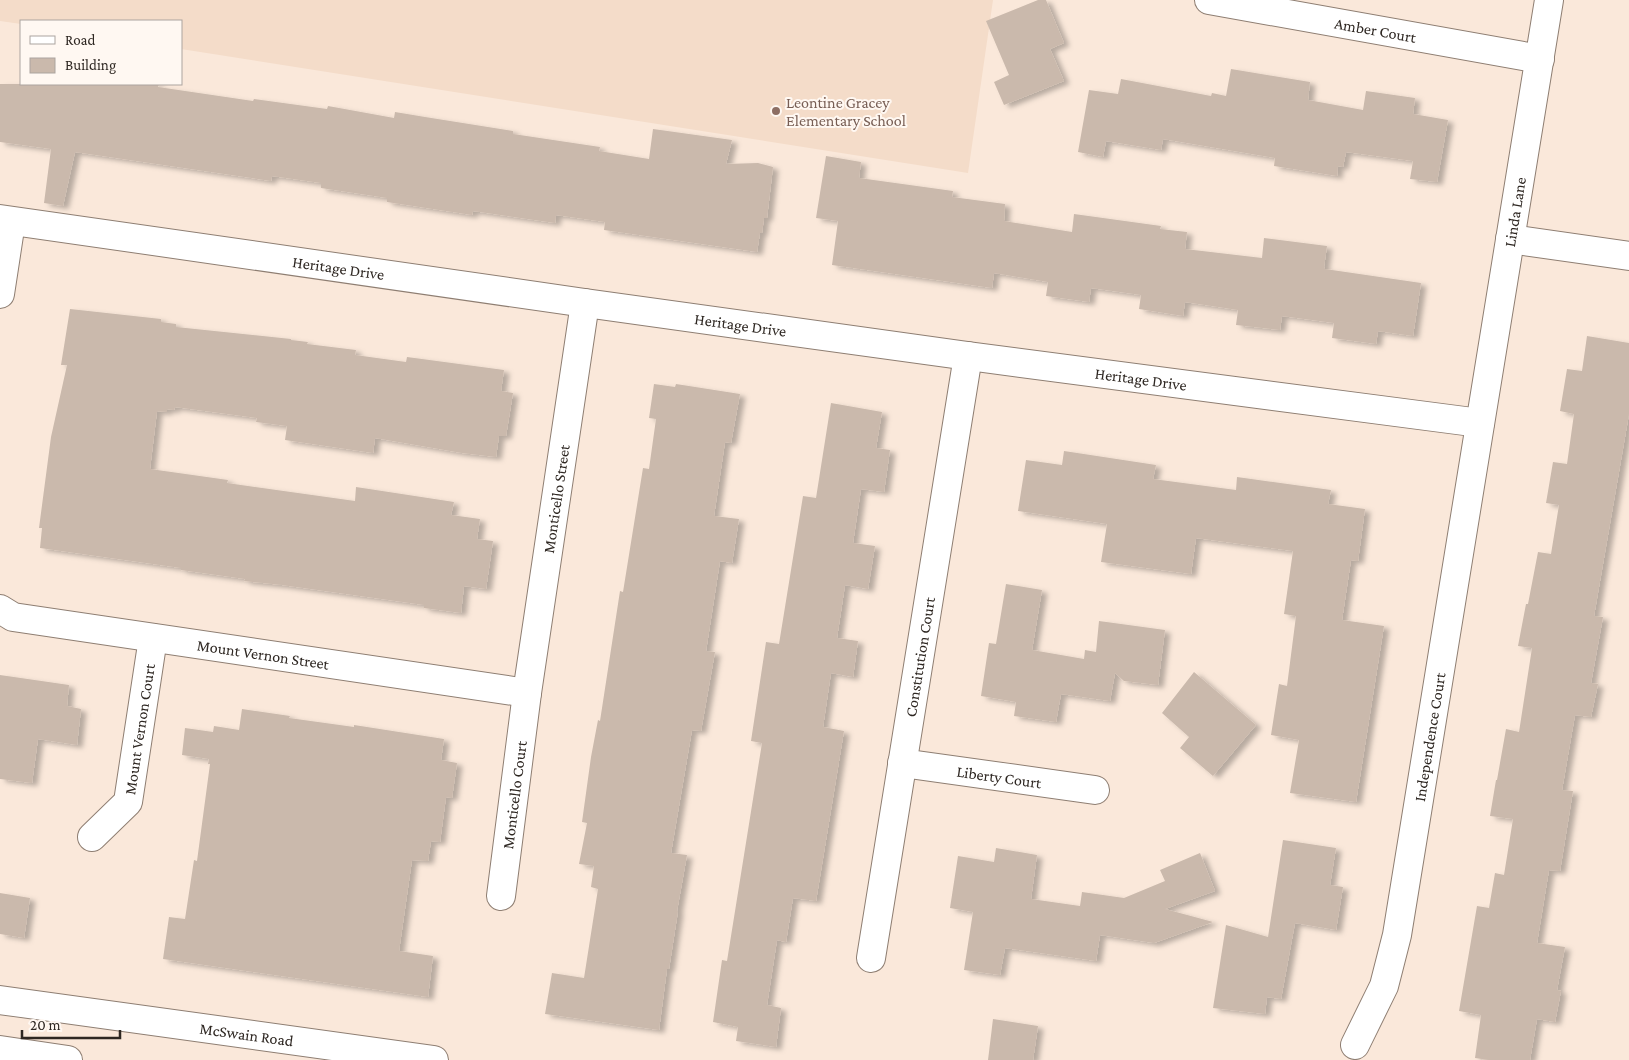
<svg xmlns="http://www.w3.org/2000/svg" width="1629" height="1060" viewBox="0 0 1629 1060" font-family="'Crimson Pro',serif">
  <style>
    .built { fill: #f4dcc9 }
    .building { fill: #cab9ac; filter: url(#shadow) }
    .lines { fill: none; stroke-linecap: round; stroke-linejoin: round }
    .minor-casing { stroke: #8e7e72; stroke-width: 30 }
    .major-casing { stroke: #8e7e72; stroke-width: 30 }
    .minor { stroke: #fff; stroke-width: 28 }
    .major { stroke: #fff; stroke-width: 28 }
    .education-dot { fill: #8d6e63; stroke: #fff8f2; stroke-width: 2 }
    .labels { text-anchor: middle; stroke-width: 4; stroke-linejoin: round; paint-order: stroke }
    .street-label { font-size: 16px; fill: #2e2722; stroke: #fff8f2 }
    .education-label { font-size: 16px; fill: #785e54; stroke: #fff8f2; text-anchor: start }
  </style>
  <defs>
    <filter id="shadow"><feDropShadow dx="5.5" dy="3" stdDeviation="2.5" flood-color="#0004"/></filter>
  </defs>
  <rect width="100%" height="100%" fill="#fae8da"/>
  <polygon class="built" points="0,0 993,0 968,173 181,49 181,21 21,21 21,24 0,21"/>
  <g class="building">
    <polygon points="1038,0 1046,0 1064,43 1050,49 1064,81 1004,105 994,82 1009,75 986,21"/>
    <polygon points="1231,69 1310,82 1308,100 1363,110 1366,91 1415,98 1413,114 1448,120 1437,182 1410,179 1413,161 1346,152 1343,167 1338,166 1337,176 1274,166 1275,158 1163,139 1161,150 1106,141 1103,157 1078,152 1089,90 1118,94 1121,79 1211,96 1212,93 1226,96"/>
    <polygon points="0,84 159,84 158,87 253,101 254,99 327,109 328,106 394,118 395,112 425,117 513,131 513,134 600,147 599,151 649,159 653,129 732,140 726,164 758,163 773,167 767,218 764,218 762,233 760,233 757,252 604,230 605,222 556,215 555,223 473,211 472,215 387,202 387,198 321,188 321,183 272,176 271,181 75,152 63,206 44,203 51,149 0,142"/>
    <polygon points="826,156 861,162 859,178 953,191 952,197 1005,204 1004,221 1072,232 1074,214 1161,226 1160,229 1187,232 1185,249 1262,258 1264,238 1327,246 1324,267 1325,269 1421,283 1413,336 1378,331 1376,344 1332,338 1334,323 1282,316 1280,330 1236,325 1238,310 1185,302 1183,316 1139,309 1141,295 1091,288 1089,302 1046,296 1048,282 994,273 992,288 832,265 838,221 816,218"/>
    <polygon points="70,309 161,319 161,322 176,324 176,327 291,339 291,340 308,342 307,344 356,350 355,355 406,362 407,357 504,370 501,391 513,393 506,436 499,436 496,457 462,453 375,438 373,453 285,440 287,426 256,422 257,418 175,407 174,410 167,409 167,412 157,411 150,469 228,480 227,483 355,501 356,487 454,502 451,515 480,519 477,539 493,541 486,589 464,586 461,613 424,608 424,605 282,585 244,581 245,579 181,570 181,568 40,548 42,528 39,528 51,437 67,365 61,365"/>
    <polygon points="1587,336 1629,343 1629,414 1594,616 1603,617 1591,683 1598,684 1591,717 1575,715 1562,790 1573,791 1560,871 1549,870 1537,943 1565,947 1557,990 1561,991 1555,1022 1537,1019 1530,1060 1489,1060 1475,1058 1481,1015 1459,1011 1477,906 1489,908 1495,873 1504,875 1513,819 1490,816 1496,780 1497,780 1506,729 1519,732 1532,648 1518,646 1526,604 1528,604 1538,552 1551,554 1559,505 1546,503 1553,462 1567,464 1574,414 1560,411 1567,369 1582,371"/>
    <polygon points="654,384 675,387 676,384 740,394 731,443 725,442 714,516 739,519 732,563 720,561 706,651 715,652 701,731 692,730 671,853 687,855 677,911 678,911 669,969 667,969 659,1030 545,1014 552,973 584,978 598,889 591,887 594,866 579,864 587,823 582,822 591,757 598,720 600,721 620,591 623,592 643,468 649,469 656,419 649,418"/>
    <polygon points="831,403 882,412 876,448 890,450 884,492 861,489 853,543 875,546 868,589 845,585 837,638 858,641 853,677 831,673 823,727 844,731 816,901 793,898 786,942 777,940 767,1005 781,1008 776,1047 736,1041 738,1027 713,1022 722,960 727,961 762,743 751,741 766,642 779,644 803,496 816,498"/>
    <polygon points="1064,451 1156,465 1153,479 1236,490 1237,477 1331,490 1328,504 1365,509 1358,561 1351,560 1342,620 1384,626 1356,802 1290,793 1299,740 1271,735 1279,684 1287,686 1296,616 1284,614 1293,551 1196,538 1191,574 1101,562 1107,524 1018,511 1026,460 1062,465"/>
    <polygon points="1006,584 1042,590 1032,650 1084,659 1085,650 1096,652 1099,621 1165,630 1158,685 1124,681 1115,673 1110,701 1061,694 1056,722 1014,716 1016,702 981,696 989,643 996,644"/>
    <polygon points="1194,672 1256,725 1213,776 1180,748 1189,737 1162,713"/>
    <polygon points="0,675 69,685 67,706 81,709 77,745 38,739 32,783 0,779"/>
    <polygon points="242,709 290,716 289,718 354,727 354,725 444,739 441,760 457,763 452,798 446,797 440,842 431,841 428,861 412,860 399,951 433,956 428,997 163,959 169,917 185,919 194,860 197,861 210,764 208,764 209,759 182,755 185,728 213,732 214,726 239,730"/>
    <polygon points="1283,840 1336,848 1330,885 1343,887 1336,930 1295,923 1281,999 1267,997 1265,1014 1213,1008 1226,925 1268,937"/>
    <polygon points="996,848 1037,855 1031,899 1080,906 1082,892 1124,898 1165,881 1160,870 1200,853 1215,891 1165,909 1213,922 1154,943 1100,935 1096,961 1005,948 1000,975 964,970 973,912 950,908 958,856 994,862"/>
    <polygon points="0,893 30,898 24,938 0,934"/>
    <polygon points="993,1019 1038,1026 1033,1060 988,1060"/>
  </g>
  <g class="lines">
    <g class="minor-casing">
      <g id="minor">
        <path id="s1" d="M1209,0L1540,59"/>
        <path id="s2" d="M0,219L585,303L968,356L1480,423"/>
        <polyline points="1510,239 1629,256"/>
        <polyline points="0,294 11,222"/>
        <path id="s3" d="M0,609L13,617L527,693"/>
        <path id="s4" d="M902,763L1095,790"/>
        <path id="s5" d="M92,837L128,802L153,638"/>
        <path id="s6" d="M501,896L527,693L585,303"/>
        <path id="s7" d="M871,958L968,356"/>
        <path id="s8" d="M1355,1045L1384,986L1397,935L1549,0"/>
      </g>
    </g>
    <g class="major-casing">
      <g id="major">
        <path id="s9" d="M0,1000L434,1060"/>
        <polyline points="0,1050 68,1060"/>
      </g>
    </g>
    <use href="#minor" class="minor"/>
    <use href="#major" class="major"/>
  </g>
  <circle class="education-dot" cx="776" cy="111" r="5"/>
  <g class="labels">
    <g class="street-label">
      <text dy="6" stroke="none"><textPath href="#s1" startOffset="169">Amber Court</textPath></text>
      <text dy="6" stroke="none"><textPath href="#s8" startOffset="851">Linda Lane</textPath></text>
      <text dy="6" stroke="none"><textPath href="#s2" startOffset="342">Heritage Drive</textPath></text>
      <text dy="6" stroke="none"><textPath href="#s2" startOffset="748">Heritage Drive</textPath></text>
      <text dy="6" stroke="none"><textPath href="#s2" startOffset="1152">Heritage Drive</textPath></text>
      <text dy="6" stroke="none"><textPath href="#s6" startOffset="401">Monticello Street</textPath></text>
      <text dy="6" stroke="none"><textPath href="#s3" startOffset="268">Mount Vernon Street</textPath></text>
      <text dy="6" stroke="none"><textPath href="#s7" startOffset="305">Constitution Court</textPath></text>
      <text dy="6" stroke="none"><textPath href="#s5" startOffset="124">Mount Vernon Court</textPath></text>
      <text dy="6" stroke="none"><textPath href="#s8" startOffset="319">Independence Court</textPath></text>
      <text dy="6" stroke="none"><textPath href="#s4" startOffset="98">Liberty Court</textPath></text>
      <text dy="6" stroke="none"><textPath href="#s6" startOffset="102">Monticello Court</textPath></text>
      <text dy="6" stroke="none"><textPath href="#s9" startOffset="249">McSwain Road</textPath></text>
    </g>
    <g class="education-label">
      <text x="786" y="108">Leontine Gracey<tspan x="786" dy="18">Elementary School</tspan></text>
    </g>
  </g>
  <rect x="20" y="20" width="162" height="65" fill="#fff8f2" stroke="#aba49f"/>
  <rect x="30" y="36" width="25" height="8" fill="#ffffff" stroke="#aba49f"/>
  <text x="65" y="45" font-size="15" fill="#2e2722">Road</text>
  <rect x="30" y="58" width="25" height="15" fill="#cab9ac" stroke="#aba49f"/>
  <text x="65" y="70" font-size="15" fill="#2e2722">Building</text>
  <path d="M22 1030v8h98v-8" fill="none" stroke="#2e2722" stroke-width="2.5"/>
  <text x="30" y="1030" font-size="15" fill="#2e2722" stroke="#fff8f2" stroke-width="4" paint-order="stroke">20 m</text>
</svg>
